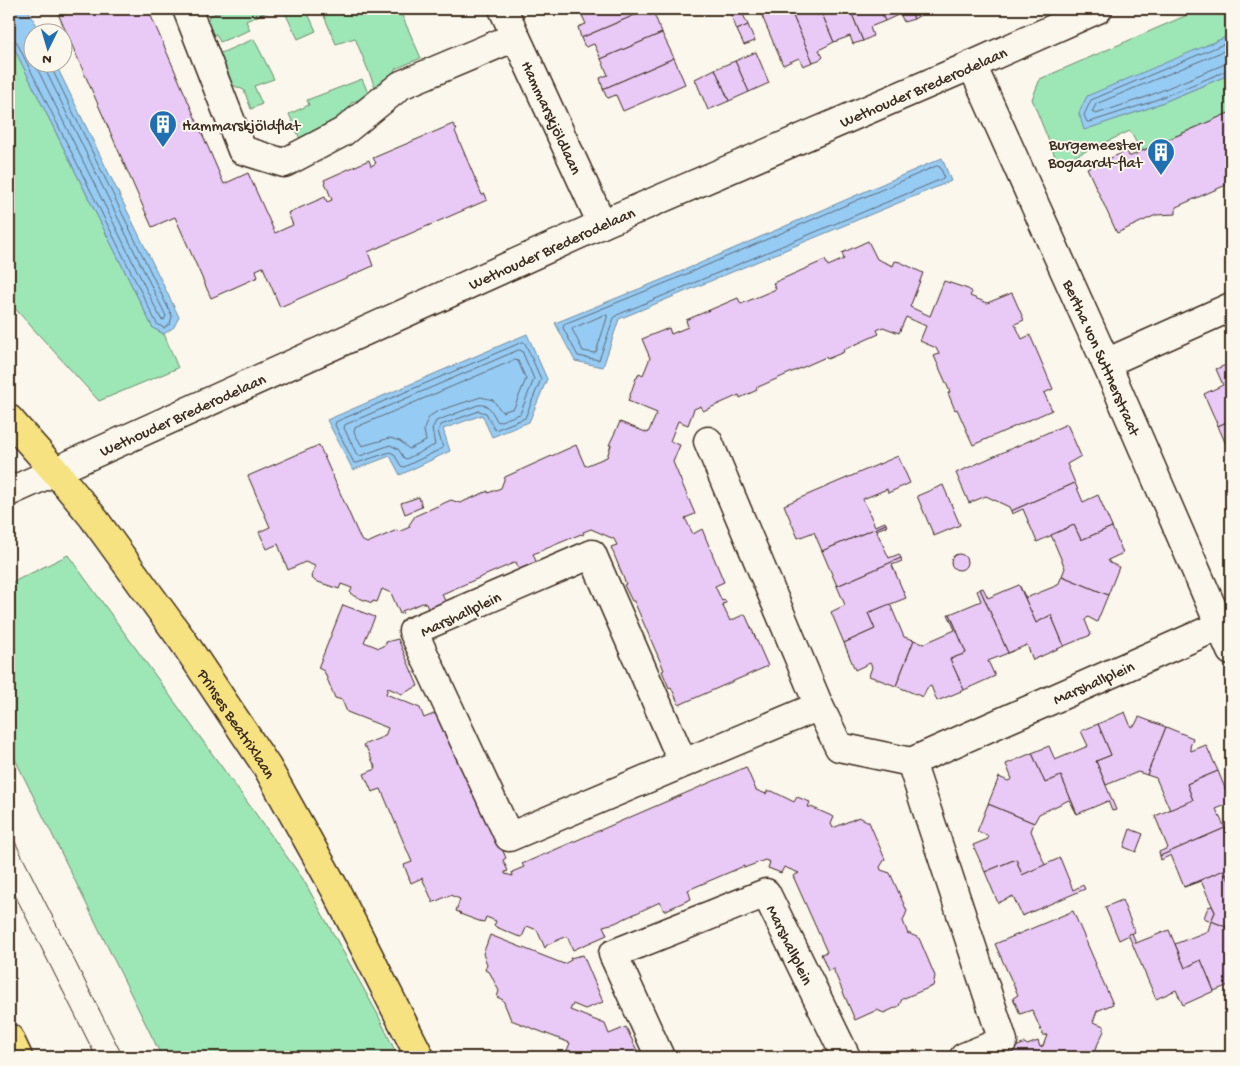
<svg xmlns="http://www.w3.org/2000/svg" width="1240" height="1066" viewBox="0 0 1240 1066" font-family="'Gochi Hand',sans-serif">
  <style>
    .green { fill: #9de6b6; stroke: #6c886a }
    .water { fill: #96cbf4; stroke: #728b9e }
    .lines { fill: none; stroke-linecap: round; stroke-linejoin: round }
    .shore { stroke: #5f6a74; stroke-width: 1 }
    .building { fill: #e9c9f6; stroke: #3b2a1e }
    .minor-casing { stroke: #3b2a1e; stroke-width: 31 }
    .major-casing { stroke: #3b2a1e; stroke-width: 31 }
    .minor { stroke: #fbf7ec; stroke-width: 28 }
    .major { stroke: #f7e281; stroke-width: 28 }
    .tram { stroke: #3b2a1e; stroke-width: 1 }
    .labels { text-anchor: middle; stroke-width: 4; stroke-linejoin: round; paint-order: stroke }
    .street-label { font-size: 16px; fill: #3b2a1e; stroke: #fbf7ec }
    .poi-label { font-size: 16px; fill: #3b2a1e; stroke: #fbf7ec; text-anchor: start }
  </style>
  <rect width="100%" height="100%" fill="#fbf7ec"/>
  <filter id="ink" filterUnits="userSpaceOnUse"><feTurbulence type="fractalNoise" baseFrequency=".02" numOctaves="2"/><feDisplacementMap in="SourceGraphic" scale="10" xChannelSelector="R" yChannelSelector="G"/><feConvolveMatrix kernelMatrix="1 2 1 2 8 2 1 2 1" color-interpolation-filters="sRGB"/></filter>
  <g filter="url(#ink)">
    <g class="green">
      <polygon points="226,9 274,9 246,21 250,30 220,42 216,34 209,37 205,28 209,16"/>
      <polygon points="283,9 306,9 316,31 298,39"/>
      <polygon points="321,9 399,9 421,58 395,69 388,89 377,92 355,38 336,44"/>
      <polygon points="1201,9 1231,9 1231,35 1207,45 1079,113 1085,129 1149,108 1231,74 1231,112 1141,151 1130,131 1058,164 1032,99 1040,79"/>
      <polygon points="9,38 153,328 164,334 178,368 99,401 9,302"/>
      <polygon points="254,39 274,79 254,86 262,104 251,109 244,90 230,84 216,55"/>
      <polygon points="362,79 369,95 351,103 346,120 300,139 289,114 309,105 307,100"/>
      <polygon points="68,555 303,879 377,1013 398,1057 162,1057 9,747 9,584"/>
    </g>
    <g class="water">
      <polygon points="9,9 28,9 40,32 32,32 32,62 55,63 179,317 174,327 164,334 153,328 9,38"/>
      <polygon points="1231,35 1231,74 1149,108 1084,130 1079,113 1087,96"/>
      <polygon points="942,158 951,181 619,319 603,367 575,361 555,323 666,278"/>
      <polygon points="527,334 547,379 529,422 492,437 482,415 443,429 450,451 400,475 390,456 353,470 327,420"/>
    </g>
    <g class="lines">
      <g class="shore">
        <polyline points="9,37 13,38 16,41 157,324 164,328 170,324 172,316 51,67 50,62"/>
        <polyline points="1231,41 1091,100 1084,115 1087,122 1090,122 1148,103 1231,69"/>
        <polyline points="1231,48 1096,104 1092,112 1096,114 1146,97 1225,64 1231,63"/>
        <polyline points="34,62 161,319 164,320 166,316 45,69 44,62"/>
        <polygon points="937,166 940,167 944,176 942,179 617,315 614,318 599,360 578,356 563,328 564,324 668,282"/>
        <polygon points="604,315 607,315 607,318 596,352 594,353 583,351 572,329"/>
        <polygon points="523,342 525,343 541,379 525,418 495,430 486,413 479,411 441,425 438,431 443,448 404,467 401,466 394,454 390,452 357,463 354,463 335,425 336,422"/>
        <path d="M519,350L522,351L534,379L520,414L498,422C492,414 491,403 478,405L436,421L432,429L435,445L406,459L404,458L398,449L390,445L360,456L357,455L344,428L345,425Z"/>
        <polygon points="515,360 518,361 526,379 514,408 502,412 493,400 481,397 438,411 430,416 426,423 424,430 426,441 409,449 400,441 390,438 362,446 354,432 355,428"/>
      </g>
    </g>
    <g class="building">
      <polygon points="56,9 148,9 224,184 248,173 275,233 293,225 288,213 325,197 327,202 332,200 324,180 369,160 371,166 376,163 373,158 453,124 457,130 455,131 482,195 485,194 487,200 368,252 373,266 280,307 263,267 256,270 258,277 211,298 175,217 152,227"/>
      <polygon points="579,9 649,9 581,38 578,27 586,24"/>
      <polygon points="649,9 652,9 662,33 601,59 594,44 586,47 584,45 581,38"/>
      <polygon points="759,9 790,9 813,62 803,66 799,58 783,65"/>
      <polygon points="790,9 820,9 834,42 819,50 823,57 821,59 813,62"/>
      <polygon points="820,9 850,9 863,41 853,44 850,36 834,42"/>
      <polygon points="850,9 880,9 885,21 870,27 873,36 863,41"/>
      <polygon points="880,9 910,9 914,19 904,22 900,14 885,21"/>
      <polygon points="910,9 922,9 924,13 914,19"/>
      <polygon points="741,10 748,25 737,30 731,15"/>
      <polygon points="748,25 755,41 744,45 737,30"/>
      <polygon points="662,33 674,58 603,89 600,78 608,75 601,59"/>
      <polygon points="756,52 769,83 749,92 735,61"/>
      <polygon points="674,58 685,84 623,111 616,95 608,98 606,96 603,89"/>
      <polygon points="735,61 749,92 729,101 715,69"/>
      <polygon points="715,69 729,101 708,110 695,79"/>
      <polygon points="1231,112 1231,185 1229,187 1226,185 1176,207 1176,214 1156,215 1117,233 1087,168 1127,151 1129,156 1131,156"/>
      <polygon points="868,241 877,259 893,266 895,261 900,262 923,273 910,307 930,316 944,281 968,289 972,292 970,296 987,303 1012,293 1024,320 1015,324 1022,339 1030,335 1053,389 1044,393 1052,410 973,445 957,409 955,410 948,393 950,392 934,356 939,354 936,348 920,341 926,326 906,317 899,333 883,327 877,330 879,334 843,350 844,352 827,359 826,357 756,388 757,390 740,398 739,395 703,411 701,406 694,409 688,425 678,421 670,441 680,445 673,462 695,514 685,518 693,534 702,529 724,582 715,586 722,601 725,600 726,603 722,604 730,621 745,614 768,666 679,705 671,687 669,688 662,671 664,670 634,601 632,601 624,585 626,584 611,547 617,545 614,539 591,529 583,532 584,534 582,535 581,534 533,554 538,566 521,574 516,562 442,594 447,606 430,613 425,602 402,611 403,613 400,614 391,593 382,589 377,602 373,601 372,603 354,596 350,593 352,588 341,584 339,589 315,581 311,577 315,566 305,562 288,570 278,544 267,549 259,532 270,527 248,476 319,445 361,540 367,543 397,530 398,532 410,527 409,525 415,516 451,500 460,503 488,491 488,493 501,488 505,477 576,445 585,466 607,457 611,445 609,445 620,422 648,433 657,413 628,401 636,378 637,378 639,373 643,375 650,358 642,339 669,328 671,334 688,327 686,320 738,298 741,304 776,289 773,283 825,260 828,266 844,259 842,253"/>
      <polygon points="1231,363 1231,420 1218,426 1204,394 1223,385 1216,369"/>
      <polygon points="1231,420 1231,456 1218,426"/>
      <polygon points="1067,424 1081,456 1067,464 1075,483 1011,511 1009,507 986,496 969,503 956,473"/>
      <polygon points="898,456 910,483 888,493 887,489 863,499 875,526 885,522 886,524 822,551 814,532 798,538 784,505"/>
      <polygon points="1075,483 1083,502 1098,495 1112,527 1081,540 1074,525 1037,542 1023,509 1012,514 1011,511"/>
      <polygon points="943,485 960,525 934,536 917,496"/>
      <polygon points="419,497 422,507 405,514 401,503"/>
      <polygon points="886,524 887,526 876,530 889,558 899,554 901,558 837,586 822,551"/>
      <polygon points="1074,525 1081,540 1112,527 1123,553 1108,560 1110,563 1119,567 1108,595 1062,576 1065,568 1051,535"/>
      <circle cx="959" cy="562" r="8"/>
      <polygon points="901,558 902,561 892,565 906,598 868,613 875,629 844,643 831,612 845,605 837,586"/>
      <polygon points="1062,576 1108,595 1097,622 1088,617 1085,620 1091,635 1064,646 1051,615 1036,623 1019,585 1026,598 1058,585"/>
      <polygon points="1019,585 1036,623 1051,615 1064,646 1033,660 1027,645 1008,653 980,589 983,588 988,598"/>
      <polygon points="980,589 1008,653 988,661 995,676 964,690 950,659 966,653 950,614 981,601 977,591"/>
      <polygon points="890,604 904,637 914,640 896,686 869,676 872,667 870,663 855,670 844,643 875,629 868,613"/>
      <polygon points="343,605 375,617 364,642 379,648 386,644 386,642 398,639 418,686 402,694 388,688 386,694 420,708 424,718 436,713 437,716 444,713 506,858 503,860 508,871 505,872 505,874 513,876 512,872 524,867 522,864 746,767 756,790 766,794 767,791 772,791 794,802 797,797 810,802 808,807 811,807 834,817 831,824 833,828 859,817 869,822 885,859 880,867 881,870 890,873 907,911 903,921 908,934 910,933 910,934 919,938 935,976 933,986 902,999 899,1006 884,1013 877,1010 855,1020 834,971 834,968 828,971 821,954 827,952 793,876 799,873 784,867 781,873 768,868 770,862 765,860 744,868 744,866 688,890 691,899 664,911 660,902 615,923 603,926 607,935 573,950 567,936 547,945 545,948 537,930 527,926 522,937 517,936 494,926 496,921 486,917 484,922 479,921 460,914 461,913 456,911 460,899 450,895 432,903 432,900 422,878 411,883 404,865 412,862 395,822 381,789 372,792 364,774 376,769 366,747 364,747 363,745 385,736 388,728 347,712 342,700 335,698 324,671 318,668"/>
      <polygon points="948,614 950,614 966,653 950,659 964,690 937,701 931,686 927,688 923,697 896,686 914,640 923,644 955,630"/>
      <polygon points="1125,712 1131,727 1135,725 1139,717 1166,727 1147,775 1138,772 1106,785 1096,761 1111,755 1098,724"/>
      <polygon points="1098,724 1111,755 1096,761 1116,810 1112,811 1108,801 1077,814 1061,776 1045,783 1032,753 1049,746 1055,760 1088,746 1081,731"/>
      <polygon points="1166,727 1193,738 1190,747 1191,751 1206,745 1218,771 1187,784 1193,800 1170,810 1156,778 1147,775"/>
      <polygon points="1032,753 1045,783 1061,776 1077,814 1069,800 1039,814 1034,823 988,804 999,777 1008,781 1012,779 1006,764"/>
      <polygon points="1218,771 1231,803 1216,809 1225,828 1160,856 1159,852 1168,848 1155,816 1193,800 1187,784"/>
      <polygon points="988,804 1034,823 1031,831 1045,865 1022,875 1016,859 985,872 973,845 988,839 987,835 977,832"/>
      <polygon points="1225,828 1231,843 1231,885 1224,870 1184,887 1171,855 1161,860 1160,856"/>
      <polygon points="1130,829 1143,834 1136,852 1124,847"/>
      <polygon points="1060,858 1073,890 1083,885 1085,889 1022,916 1013,896 998,903 985,872 1016,859 1022,875"/>
      <polygon points="1224,870 1231,885 1231,929 1211,921 1215,912 1201,881 1184,887"/>
      <polygon points="1122,900 1135,932 1119,940 1105,907"/>
      <polygon points="1212,906 1215,912 1211,921 1204,918 1208,907"/>
      <polygon points="1073,911 1096,964 1095,964 1100,977 1101,977 1113,1004 1097,1011 1093,1022 1104,1026 1104,1031 1093,1054 1088,1052 1086,1057 1012,1057 1009,1050 1025,1043 1027,1045 1038,1041 1040,1047 1043,1046 1047,1035 1043,1035 1032,1010 1020,1014 1013,998 1018,995 995,944"/>
      <polygon points="1211,921 1231,929 1231,984 1214,991 1201,960 1185,968 1175,944 1208,931"/>
      <polygon points="1169,930 1185,968 1201,960 1214,991 1183,1005 1176,990 1156,999 1128,934 1132,933 1136,943"/>
      <polygon points="490,935 564,964 571,960 570,958 583,955 603,1002 585,1009 573,1004 570,1010 605,1024 609,1034 626,1027 640,1057 556,1057 566,1053 570,1043 511,1020 503,1000 497,997 499,991 490,973 485,970 487,964 483,954"/>
    </g>
    <g class="lines">
      <g class="minor-casing">
        <g id="minor">
          <polyline points="187,9 242,150 284,163 343,132 401,85 515,37"/>
          <path id="s1" d="M503,9L602,224"/>
          <path id="s2" d="M972,65L1106,363L1231,651"/>
          <polyline points="1106,363 1231,307"/>
          <polyline points="708,441 819,706 839,747 911,762 1003,1041 964,1057"/>
          <path id="s3" d="M9,492L602,224L972,65L1098,9"/>
          <path id="s4" d="M911,762L1221,625"/>
          <polyline points="683,763 592,554 413,631 509,837 819,706"/>
          <path id="s5" d="M660,1057L613,954L766,893L846,1057"/>
        </g>
      </g>
      <g class="major-casing">
        <g id="major">
          <path id="s6" d="M9,419L55,471L92,516L183,641L267,767L335,889L420,1057"/>
          <polyline points="9,1038 18,1057"/>
        </g>
      </g>
      <use href="#minor" class="minor"/>
      <use href="#major" class="major"/>
      <g class="tram">
        <polyline points="9,830 123,1057"/>
        <polyline points="9,883 96,1057"/>
      </g>
    </g>
  </g>
  <defs>
    <g id="building-pin" transform="scale(1.4375)"><path d="M0 17L-7.5 6A9.5 9.5 0 1 1 7.5 6Z" fill="#1f6fb2" stroke="#fbf7ec"/><path d="M-4-6H4V6H1V3H-1V6H-4ZM-2.5-4.3h1.7v1.8h-1.7ZM.8-4.3h1.7v1.8H.8ZM-2.5-1h1.7V.8h-1.7ZM.8-1h1.7V.8H.8Z" fill="#fff"/></g>
  </defs>
  <g fill-rule="evenodd">
    <use href="#building-pin" x="163" y="124"/>
    <use href="#building-pin" x="1161" y="152"/>
  </g>
  <g class="labels">
    <g class="street-label">
      <text dy="6" stroke="none"><textPath href="#s3" startOffset="1000">Wethouder Brederodelaan</textPath></text>
      <text dy="6" stroke="none"><textPath href="#s1" startOffset="119">Hammarskjöldlaan</textPath></text>
      <text dy="6" stroke="none"><textPath href="#s3" startOffset="595">Wethouder Brederodelaan</textPath></text>
      <text dy="6" stroke="none"><textPath href="#s2" startOffset="320">Bertha von Suttnerstraat</textPath></text>
      <text dy="6" stroke="none"><textPath href="#s3" startOffset="190">Wethouder Brederodelaan</textPath></text>
      <text transform="translate(460 613) rotate(-25)" y="6">Marshallplein</text>
      <text dy="6" stroke="none"><textPath href="#s4" startOffset="199">Marshallplein</textPath></text>
      <text dy="6" stroke="none"><textPath href="#s6" startOffset="381">Prinses Beatrixlaan</textPath></text>
      <text dy="6" stroke="none"><textPath href="#s5" startOffset="335">Marshallplein</textPath></text>
    </g>
    <g class="poi-label">
      <text x="182" y="130">Hammarskjöldflat</text>
      <text x="1142" y="149" text-anchor="end">Burgemeester<tspan x="1142" dy="18">Bogaardt-flat</tspan></text>
    </g>
  </g>
  <rect width="1240" height="1066" fill="none" stroke="#fbf7ec" stroke-width="30"/>
  <rect x="15" y="15" width="1210" height="1036" fill="none" stroke="#3b2a1e" stroke-width="2" filter="url(#ink)"/>
  <g transform="translate(48 48) rotate(185)"><circle r="24" fill="#fbf7ec" stroke="#aea59a"/>
  <path d="M0-4L9 19L0 12L-9 19Z" fill="#1f6fb2"/>
  <text y="-8" font-size="14" font-weight="bold" text-anchor="middle" fill="#3b2a1e">N</text>
  </g>
</svg>
